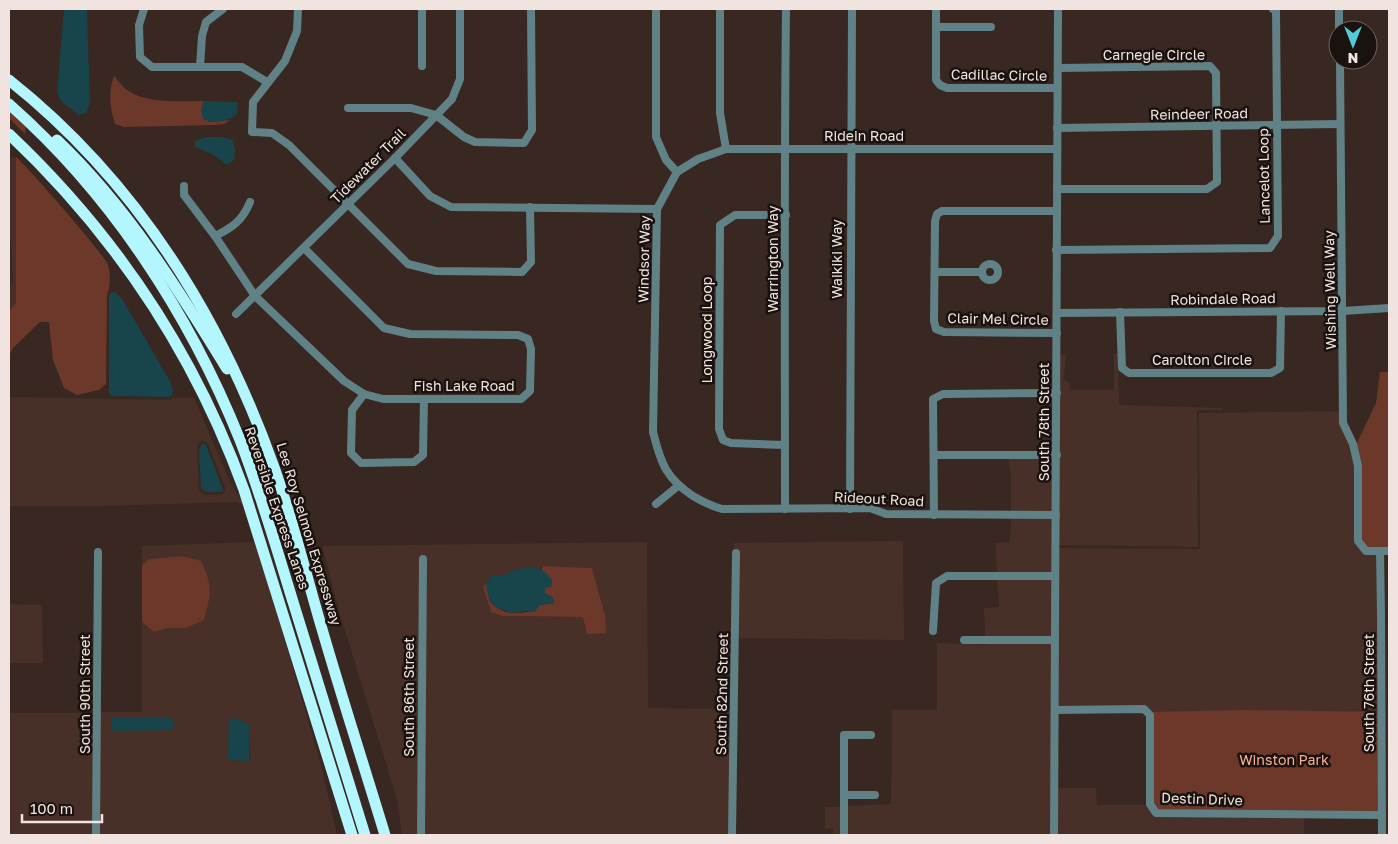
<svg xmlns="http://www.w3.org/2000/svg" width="1398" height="844" viewBox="0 0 1398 844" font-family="'Golos Text',sans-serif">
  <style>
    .built { fill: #483029; fill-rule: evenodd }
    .green { fill: #6c382a }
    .water { fill: #17454b }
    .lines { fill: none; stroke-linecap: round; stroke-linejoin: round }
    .minor { stroke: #608185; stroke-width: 8 }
    .highway { stroke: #b3f6fe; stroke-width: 11 }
    .labels { text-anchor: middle; stroke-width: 5; stroke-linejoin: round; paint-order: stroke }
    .street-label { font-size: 14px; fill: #f1e4e0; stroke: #1a120f }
    .park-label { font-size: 14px; fill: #f8b09b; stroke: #1a120f }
  </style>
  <rect width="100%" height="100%" fill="#392721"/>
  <g class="built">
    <polygon points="16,157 16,305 9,311 9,290 13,281 11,240 9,237 9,158"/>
    <polygon points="1102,354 1118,354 1119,405 1222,408 1222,410 1199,410 1197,412 1198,547 1058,545 1060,355 1066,355 1064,379 1066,381 1069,382 1070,390 1113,390 1114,388 1114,356 1112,354"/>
    <path d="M9,397L170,400L172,398H194L231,484L244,504L236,502L100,506H9ZM202,440L208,444L226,490L223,494L206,495L202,494L199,490L197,451L198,444Z"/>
    <polygon points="1343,411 1380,551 1381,712 1150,715 1144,709 1055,710 1055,548 1200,549 1199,413"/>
    <polygon points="1008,458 1054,458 1053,512 1011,512 1011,475"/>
    <polygon points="1011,518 1053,518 1052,573 997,573 995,543 1010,542"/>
    <polygon points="903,541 904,640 738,638 739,550 734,550 734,543"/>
    <path d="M256,542L321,765L337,835H99L100,712H142V622L154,632L167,628H186L192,625L182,556L150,559L142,565V570V546ZM229,719L249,724L250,760L246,761L229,760L228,759Z"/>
    <path d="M647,542L648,708L731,709L730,835H424L425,556L420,555L418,835H402L397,799L339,611L322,546ZM543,566L592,568L605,615L585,630L583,618L581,617L502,616L491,612L484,585L487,584L489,578L497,575H504L540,569Z"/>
    <polygon points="997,580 1052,580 1052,637 985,637 984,608 999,607"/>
    <polygon points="9,604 42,605 43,663 9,663"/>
    <polygon points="937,643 986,645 986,643 1052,643 1051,835 847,835 847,806 891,804 892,710 937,710"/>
    <polygon points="10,713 94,713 94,835 9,835 9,720 11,719"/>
    <polygon points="1056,788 1096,788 1097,805 1149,805 1304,815 1304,835 1055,835"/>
    <polygon points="825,807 841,807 841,835 833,835 833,828 825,829"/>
  </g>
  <g class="green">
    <path d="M114,76C118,80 122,86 127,90C146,104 181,101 204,101L201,110L209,122L230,120L224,124L216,125L124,127L115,124C110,109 108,91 114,76Z"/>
    <polygon points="9,111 26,127 25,134 9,118"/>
    <path d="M16,157C26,165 106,256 108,265C111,274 110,288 107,295L106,384L99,390L77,395L64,388L53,360L49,322H40L13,348L9,356V311L16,304Z"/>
    <polygon points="1380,372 1389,372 1389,548 1368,548 1361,540 1356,445 1376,403"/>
    <path d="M182,556L201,561C213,586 211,594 204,620L186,628H167L154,632L142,622V565L150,559Z"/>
    <path d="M543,566L592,568L605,615L606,633L587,634L583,618L581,617L502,616L491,612L483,586L487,584L490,602C498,609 506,614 517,613C524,613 527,611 534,612L540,605L554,603L549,595L545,594V588L552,586V580L541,570Z"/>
    <polygon points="1245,710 1383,712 1381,811 1153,809 1149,712"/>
  </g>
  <g class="water">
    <polygon points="64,9 87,9 90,104 86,113 79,115 61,101 57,92"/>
    <path d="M204,101L237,102L238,112C231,122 214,124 203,119L201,110Z"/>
    <polygon points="205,137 222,137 233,140 235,151 234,160 227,165 212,154 195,147 195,141"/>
    <polygon points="115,292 122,299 171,383 173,392 170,397 112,396 109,393 109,295 111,293"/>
    <polygon points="202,443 206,445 223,490 222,492 205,492 201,488 199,451"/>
    <polygon points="536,567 545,572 552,580 552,586 545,588 545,594 553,597 554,603 540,605 534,612 526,611 511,613 498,608 490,602 486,586 489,578 493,575 504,575 516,569"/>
    <polygon points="111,718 171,718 173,720 173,730 112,731"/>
    <polygon points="235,718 249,724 249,761 229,760 228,759 229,719"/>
  </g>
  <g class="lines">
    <g class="minor">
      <polyline points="144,9 139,25 140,57 152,67 242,67 267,82"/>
      <polyline points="298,9 297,31 285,61 253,102 252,132 272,133 289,145 408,264 436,271 522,272 531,262 530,207"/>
      <polyline points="422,9 422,66"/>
      <polyline points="656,9 656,137 666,160 677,172"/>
      <polyline points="720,9 720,113 726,149"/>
      <polyline points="936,9 936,80 940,85 947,88 1057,88"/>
      <polyline points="1339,9 1339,30"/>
      <polyline points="936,27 991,27"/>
      <polyline points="1340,60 1343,423 1353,444 1358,466 1358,541 1366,551 1389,551"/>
      <polyline points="200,67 202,36 206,22 223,9"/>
      <polyline points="348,108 411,108 436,115 464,137 475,142 524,143 532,130 531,9"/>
      <polyline points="1057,128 1340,124"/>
      <polyline points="395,158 430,196 451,207 657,209"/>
      <polyline points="184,186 184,195 215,236 255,296 344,381 364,394 383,399 521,399 530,391 531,349 528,339 518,335 410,334 384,328 304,248"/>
      <polyline points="1057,189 1207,189 1217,182 1216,73 1210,66 1058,68"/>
      <polyline points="1057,211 942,211 937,214 935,221 934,321 936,329 944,332 1057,333"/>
      <path d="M215,236C232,228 243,220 250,202"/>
      <polyline points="1056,250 1270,248 1278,236 1276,10 1273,9"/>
      <circle cx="990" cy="272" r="8"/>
      <polyline points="935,272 982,272"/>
      <polyline points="1120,312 1122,368 1129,373 1271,373 1280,368 1281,311"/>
      <polyline points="1057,313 1343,311 1389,308"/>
      <polyline points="236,314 395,158 452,99 460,79 460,9"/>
      <polyline points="364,394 352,410 351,453 361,463 414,462 423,455 424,399"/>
      <polyline points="785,445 731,443 723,440 719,429 720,225 735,215 786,215"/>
      <polyline points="934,455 1057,455"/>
      <polyline points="656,504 678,486"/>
      <path d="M785,509C785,343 784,176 786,9"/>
      <polyline points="850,509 852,9"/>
      <polyline points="934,515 933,399 943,394 1057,393"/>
      <path d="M1056,515L886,514L870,508L722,509C711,506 703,502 693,496C666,478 661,464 653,432L657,209L677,172L698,159L726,149H1057"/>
      <polyline points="1380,551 1381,614 1382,835"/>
      <polyline points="933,631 936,583 947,576 1055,576"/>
      <polyline points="964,640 1055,640"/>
      <polyline points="1055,710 1144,709 1150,715 1150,804 1156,813 1382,815"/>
      <polyline points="844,795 875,795"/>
      <polyline points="96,835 98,552"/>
      <polyline points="421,835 423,559"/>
      <polyline points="732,835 736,553"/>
      <polyline points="844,835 844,735 871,735"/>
      <polyline points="1054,835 1058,9"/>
    </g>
    <g class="highway">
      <path d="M9,80C135,180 220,316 274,467C293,520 306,575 322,629C342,698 364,766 385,835"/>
      <path d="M9,104C111,194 189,313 240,440C261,494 277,550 294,605C318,682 342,759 365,835"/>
      <path d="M9,134C116,235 194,352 244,490L352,835"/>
      <path d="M57,140C127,207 177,287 227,369"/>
    </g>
  </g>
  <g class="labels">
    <g class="street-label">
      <text x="1154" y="60">Carnegie Circle</text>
      <text transform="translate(999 75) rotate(1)" y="5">Cadillac Circle</text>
      <text transform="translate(1199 114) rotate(-1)" y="5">Reindeer Road</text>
      <text x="864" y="141">Ridein Road</text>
      <text transform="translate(368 166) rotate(-45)" y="5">Tidewater Trail</text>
      <text transform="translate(1264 176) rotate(-91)" y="5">Lancelot Loop</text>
      <text transform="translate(644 259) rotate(-89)" y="5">Windsor Way</text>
      <text transform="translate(773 259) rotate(-90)" y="5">Warrington Way</text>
      <text transform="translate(837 259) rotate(-90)" y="5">Waikiki Way</text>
      <text transform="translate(1330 290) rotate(-91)" y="5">Wishing Well Way</text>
      <text transform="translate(1223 299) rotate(-1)" y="5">Robindale Road</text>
      <text transform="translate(998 319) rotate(1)" y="5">Clair Mel Circle</text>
      <text transform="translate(707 330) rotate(-90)" y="5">Longwood Loop</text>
      <text x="1202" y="365">Carolton Circle</text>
      <text x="464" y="391">Fish Lake Road</text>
      <text transform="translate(1044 422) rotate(-90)" y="5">South 78th Street</text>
      <text transform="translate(879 499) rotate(3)" y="5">Rideout Road</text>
      <text transform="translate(277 508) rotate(71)" y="5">Reversible Express Lanes</text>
      <text transform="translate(309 534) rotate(73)" y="5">Lee Roy Selmon Expressway</text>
      <text transform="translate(1369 693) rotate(-90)" y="5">South 76th Street</text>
      <text transform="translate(85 694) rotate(-90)" y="5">South 90th Street</text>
      <text transform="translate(722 694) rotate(-89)" y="5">South 82nd Street</text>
      <text transform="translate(409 697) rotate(-90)" y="5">South 86th Street</text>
      <text transform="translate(1202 799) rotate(2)" y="5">Destin Drive</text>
    </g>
    <g class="park-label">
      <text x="1284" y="765">Winston Park</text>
    </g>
  </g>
  <rect width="1398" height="844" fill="none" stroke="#f1e4e0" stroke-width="20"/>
  <g transform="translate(1353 45) rotate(180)"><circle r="24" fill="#1a120f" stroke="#706663"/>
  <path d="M0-4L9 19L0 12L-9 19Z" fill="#52cbd9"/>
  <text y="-8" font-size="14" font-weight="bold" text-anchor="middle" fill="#f1e4e0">N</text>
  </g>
  <path d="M22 814v8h80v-8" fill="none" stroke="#f1e4e0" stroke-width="2.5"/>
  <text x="30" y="814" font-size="15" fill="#f1e4e0" stroke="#1a120f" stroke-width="4" paint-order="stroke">100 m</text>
</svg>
